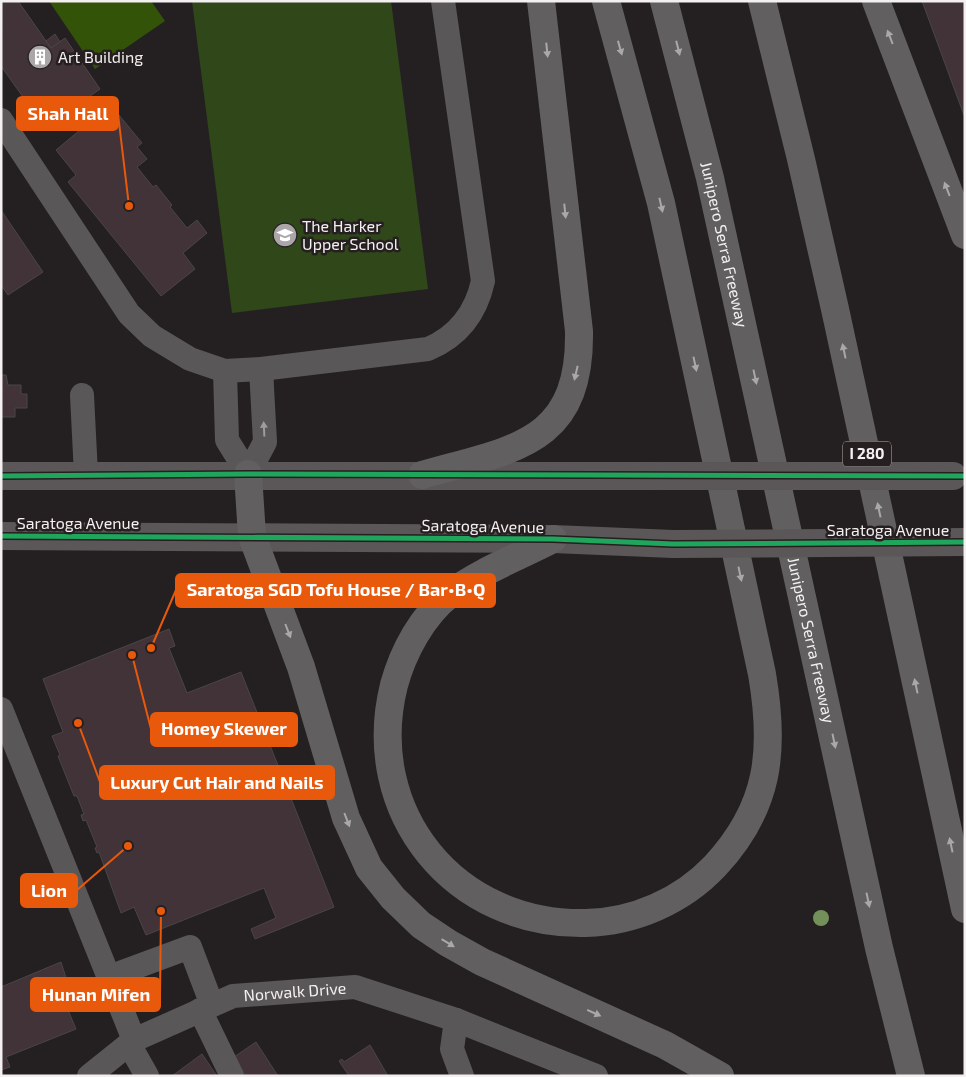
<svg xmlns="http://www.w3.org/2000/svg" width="966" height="1077" viewBox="0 0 966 1077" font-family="'Exo 2',sans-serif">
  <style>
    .park { fill: #30471a }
    .water { fill: #335309 }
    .building { fill: #423338; stroke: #494646 }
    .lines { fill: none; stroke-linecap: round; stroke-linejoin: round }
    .minor { stroke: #5a5758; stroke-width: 24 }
    .major { stroke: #5b5758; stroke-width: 28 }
    .highway { stroke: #615f5f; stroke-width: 28 }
    .major-bridge { stroke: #5b5758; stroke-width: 28 }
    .cycleway-casing { stroke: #251f20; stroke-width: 8 }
    .cycleway { stroke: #20a55d; stroke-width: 5 }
    .tree { fill: #74905a }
    .oneway { fill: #aaa8a8 }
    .oneway2 { fill: #9f9c9d }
    .labels { text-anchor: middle; stroke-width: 5; stroke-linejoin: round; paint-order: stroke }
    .shield { fill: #251f20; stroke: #b6b1b2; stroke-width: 1 }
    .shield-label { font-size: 15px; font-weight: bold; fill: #f4f0f1 }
    .poi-label { font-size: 16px; fill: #f4f0f1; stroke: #251f20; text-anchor: start }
    .street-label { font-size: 16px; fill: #f4f0f1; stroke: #251f20 }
    .leader { fill: none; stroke: #e8590c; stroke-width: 2 }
    .callout-dot { fill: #e8590c; stroke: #251f20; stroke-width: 2 }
    .callout { fill: #e8590c; stroke: #e8590c; stroke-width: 2 }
    .callout-label { font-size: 18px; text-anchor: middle; font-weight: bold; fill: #fff }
  </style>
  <rect width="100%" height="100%" fill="#242021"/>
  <polygon class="park" points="192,1 391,1 428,289 232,313"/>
  <polygon class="water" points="49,1 151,1 165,21 95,69"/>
  <g class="building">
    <polygon points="2,1 18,1 51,48 65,38 100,89 45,128 1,66"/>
    <polygon points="922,1 965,1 965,118"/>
    <polygon points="55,34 60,42 51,48 46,41"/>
    <polygon points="98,115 106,125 119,115 142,143 137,147 147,159 137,167 153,187 156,185 172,205 170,207 187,228 197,220 207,233 183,253 195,269 161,296 68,182 76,175 56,150"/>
    <polygon points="1,210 43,272 8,295 1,285"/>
    <polygon points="1,375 6,375 8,385 21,385 21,394 27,394 27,408 15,408 15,417 1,417"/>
    <polygon points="169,629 175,646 169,648 187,693 241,672 334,907 255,939 251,929 276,918 264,888 146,935 134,907 121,913 99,852 97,853 95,848 97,847 86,820 83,821 81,815 84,814 77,796 74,796 58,756 60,755 52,736 63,732 43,679"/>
    <polygon points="61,962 73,1000 65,1003 76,1029 6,1057 10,1067 1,1070 1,987"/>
    <polygon points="256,1042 278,1076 246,1076 234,1057"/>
    <polygon points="370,1045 388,1076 349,1076 339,1061 342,1059 344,1062"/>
    <polygon points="202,1054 217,1076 172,1076"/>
  </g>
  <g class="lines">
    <g class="minor">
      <path d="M1,120L129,314L152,336L190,359L225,371L261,369L428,349C459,336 476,313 483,281L443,1"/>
      <polyline points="225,371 227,440 248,474 265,442 261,369"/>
      <polyline points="82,395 86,475"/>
      <polyline points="1,709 134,1040"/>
      <polyline points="109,977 190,947 212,1005"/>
      <polyline points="200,1010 232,1076"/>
      <polyline points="456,1020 452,1049 462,1076"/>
      <polyline points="129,1044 147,1076"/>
      <path id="s1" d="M89,1076L134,1040L233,996L355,987L456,1020L596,1076"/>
    </g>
    <g class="major">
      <polyline points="1,476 659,476"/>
      <polyline points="1,536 553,539 673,544"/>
    </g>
    <g class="highway">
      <path id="s2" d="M664,1L710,178L879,948L911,1076"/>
      <polyline points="762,1 801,159 835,309 965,909"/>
      <polyline points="876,1 965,235"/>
      <polyline points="248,474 252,536 301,667 346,818 369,868 393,898 421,925 448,943 482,962 665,1045 720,1076"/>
      <path d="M422,475C513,449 581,445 579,331L541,1"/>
      <path d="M553,539C519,557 480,571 450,594C422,616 403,652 394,685C362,813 455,926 586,923C634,922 682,901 715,866C770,807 775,750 762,674L661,203L606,1"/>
    </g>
    <g class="major-bridge">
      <polyline points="659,476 953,476"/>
      <polyline points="673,544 965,542"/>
    </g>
    <g class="cycleway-casing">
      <g id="cycleway">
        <polyline points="1,476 248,474 965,476"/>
        <polyline points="1,536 553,539 673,544 965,542"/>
      </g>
    </g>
    <use href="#cycleway" class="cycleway"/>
  </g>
  <circle class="tree" cx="821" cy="918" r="8"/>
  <defs><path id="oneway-solid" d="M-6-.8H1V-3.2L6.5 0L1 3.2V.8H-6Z" transform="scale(1.25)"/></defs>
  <g class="oneway">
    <use href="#oneway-solid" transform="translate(890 37) rotate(-111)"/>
    <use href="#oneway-solid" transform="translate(620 48) rotate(74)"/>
    <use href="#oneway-solid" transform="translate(678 48) rotate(76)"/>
    <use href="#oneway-solid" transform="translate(547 50) rotate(84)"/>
    <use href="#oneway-solid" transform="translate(947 189) rotate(-111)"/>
    <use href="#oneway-solid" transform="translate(661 205) rotate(77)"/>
    <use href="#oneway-solid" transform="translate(565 211) rotate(84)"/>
    <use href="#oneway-solid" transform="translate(844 351) rotate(-102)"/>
    <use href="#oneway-solid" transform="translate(695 364) rotate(78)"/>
    <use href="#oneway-solid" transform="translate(576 373) rotate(103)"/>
    <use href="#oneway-solid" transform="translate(755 377) rotate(78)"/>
    <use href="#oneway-solid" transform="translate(879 510) rotate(-102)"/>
    <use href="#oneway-solid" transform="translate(740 574) rotate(78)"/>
    <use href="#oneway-solid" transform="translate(288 631) rotate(69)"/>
    <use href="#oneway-solid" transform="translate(916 686) rotate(-102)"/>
    <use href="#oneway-solid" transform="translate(834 741) rotate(78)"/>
    <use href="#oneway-solid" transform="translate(347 820) rotate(69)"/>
    <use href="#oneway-solid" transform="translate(951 845) rotate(-102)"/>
    <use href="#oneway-solid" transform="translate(868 900) rotate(78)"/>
    <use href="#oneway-solid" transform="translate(448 943) rotate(31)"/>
    <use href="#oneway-solid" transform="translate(594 1013) rotate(24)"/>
  </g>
  <use class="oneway2" href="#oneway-solid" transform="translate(264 429) rotate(-93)"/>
  <defs>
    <g id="building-disc" transform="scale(1.25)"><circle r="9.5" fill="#aba7a8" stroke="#251f20"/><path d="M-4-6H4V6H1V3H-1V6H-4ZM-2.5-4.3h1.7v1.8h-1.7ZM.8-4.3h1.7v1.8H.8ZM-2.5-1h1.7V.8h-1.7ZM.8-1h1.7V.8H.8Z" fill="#fff"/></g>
    <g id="school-disc" transform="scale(1.25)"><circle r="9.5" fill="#aba7a8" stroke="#251f20"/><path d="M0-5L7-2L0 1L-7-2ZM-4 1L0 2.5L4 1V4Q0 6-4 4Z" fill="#fff"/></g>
  </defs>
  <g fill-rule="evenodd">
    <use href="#building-disc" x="40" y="57"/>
    <use href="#school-disc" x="285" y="235"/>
  </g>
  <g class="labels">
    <rect class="shield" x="843" y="441.5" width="48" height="25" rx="4"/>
    <g class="shield-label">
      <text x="867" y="459">I 280</text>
    </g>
    <g class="poi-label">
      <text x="58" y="63">Art Building</text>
      <text x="302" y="232">The Harker<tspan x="302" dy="18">Upper School</tspan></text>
    </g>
    <g class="street-label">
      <text dy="6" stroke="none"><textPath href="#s2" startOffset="251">Junipero Serra Freeway</textPath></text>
      <text x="78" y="529">Saratoga Avenue</text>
      <text transform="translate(483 526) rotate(1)" y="6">Saratoga Avenue</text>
      <text x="888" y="536">Saratoga Avenue</text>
      <text dy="6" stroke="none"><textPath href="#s2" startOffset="656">Junipero Serra Freeway</textPath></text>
      <text dy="6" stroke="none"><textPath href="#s1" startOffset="228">Norwalk Drive</textPath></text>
    </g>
  </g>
  <path class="leader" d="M129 206L118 114M151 648L176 590M132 655L151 729M78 723L100 782M128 846L77 890M161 911L160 995"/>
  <g class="callout-dot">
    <circle cx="129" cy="206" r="5"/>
    <circle cx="151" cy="648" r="5"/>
    <circle cx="132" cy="655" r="5"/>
    <circle cx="78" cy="723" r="5"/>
    <circle cx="128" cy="846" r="5"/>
    <circle cx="161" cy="911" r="5"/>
  </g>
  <g class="callout">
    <rect x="17" y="97" width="101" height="33" rx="5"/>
    <rect x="176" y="574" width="319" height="33" rx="5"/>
    <rect x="151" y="713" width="146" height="33" rx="5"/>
    <rect x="100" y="766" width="234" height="33" rx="5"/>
    <rect x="21" y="874" width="56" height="33" rx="5"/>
    <rect x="31" y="978" width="129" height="33" rx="5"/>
  </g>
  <g class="callout-label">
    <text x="68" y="120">Shah Hall</text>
    <text x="336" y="596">Saratoga SGD Tofu House / Bar•B•Q</text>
    <text x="224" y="735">Homey Skewer</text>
    <text x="217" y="789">Luxury Cut Hair and Nails</text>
    <text x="49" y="897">Lion</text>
    <text x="96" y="1001">Hunan Mifen</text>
  </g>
  <rect width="966" height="1077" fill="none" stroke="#f4f0f1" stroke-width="5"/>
</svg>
